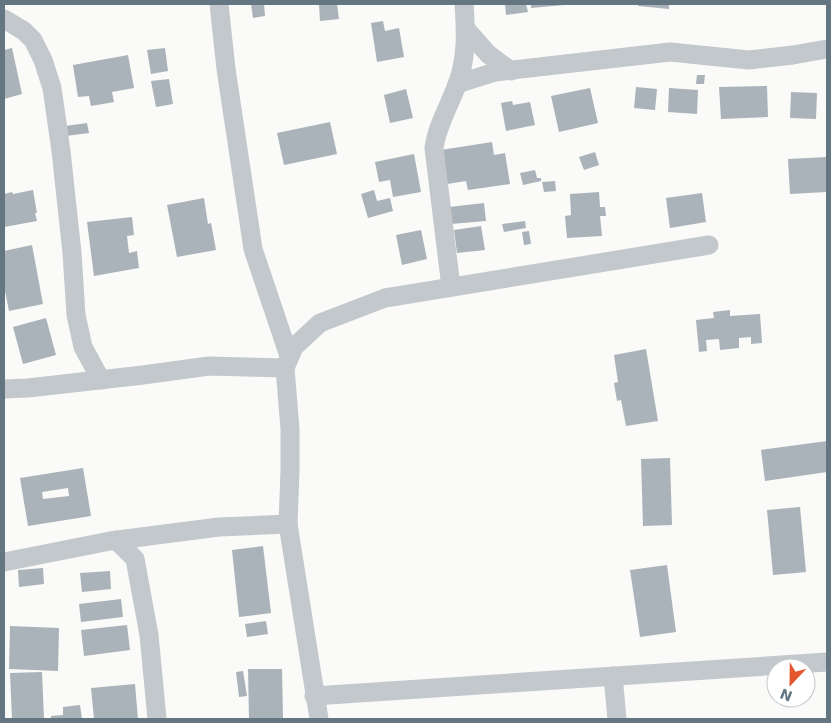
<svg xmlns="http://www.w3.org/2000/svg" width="831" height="723" viewBox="0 0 831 723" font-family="'DejaVu Sans',sans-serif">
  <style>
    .building { fill: #aab3b9; fill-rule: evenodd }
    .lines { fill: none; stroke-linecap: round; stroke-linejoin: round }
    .minor { stroke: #c3c8cc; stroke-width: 19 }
  </style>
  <rect width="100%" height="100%" fill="#fafaf8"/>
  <g class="building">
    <polygon points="251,4 264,4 265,16 253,18"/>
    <polygon points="319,4 337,4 339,19 320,21"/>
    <polygon points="505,4 526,4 528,12 506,15"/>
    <polygon points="531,4 564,4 564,5 531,8"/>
    <polygon points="638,4 669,4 669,9 638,6"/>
    <polygon points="383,21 385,31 399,28 404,57 377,62 371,23"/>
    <polygon points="12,48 22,94 4,99 4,50"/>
    <polygon points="165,48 168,71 151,74 147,50"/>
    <polygon points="128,55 134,88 112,92 114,102 91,106 89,96 78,97 73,65"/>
    <polygon points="697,75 705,75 704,84 696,84"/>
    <polygon points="169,79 173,104 156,107 151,81"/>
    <polygon points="767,86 768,117 721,119 719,87"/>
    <polygon points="636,87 657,89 655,110 634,108"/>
    <polygon points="590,88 598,123 559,132 551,96"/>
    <polygon points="669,88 698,90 697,114 668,112"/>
    <polygon points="406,89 413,118 390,123 384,95"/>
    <polygon points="791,92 817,93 816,119 790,118"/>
    <polygon points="512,101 513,105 530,102 535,125 506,131 501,103"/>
    <polygon points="330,122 337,154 284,165 277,133"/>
    <polygon points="87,123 89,133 66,136 65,126"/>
    <polygon points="492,142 494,155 505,153 510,184 468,190 466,181 447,184 441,150"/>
    <polygon points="595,152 599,165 584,170 579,157"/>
    <polygon points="414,154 421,192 393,197 390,180 379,182 375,162"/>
    <polygon points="827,157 827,192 790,194 788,159"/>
    <polygon points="535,170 537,178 541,178 541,181 523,185 520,173"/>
    <polygon points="555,181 556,191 544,192 542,182"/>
    <polygon points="33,190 37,213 35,213 37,221 4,227 4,194 12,192 13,194"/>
    <polygon points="374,190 377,201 390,198 393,211 368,218 361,194"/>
    <polygon points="599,192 600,207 605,207 606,216 600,216 602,236 567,238 565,216 571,215 570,194"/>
    <polygon points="702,193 706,222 670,228 666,198"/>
    <polygon points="204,198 208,224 211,223 216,250 177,257 167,205"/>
    <polygon points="484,203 486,221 451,224 449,207"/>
    <polygon points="132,217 134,235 127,236 129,253 137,251 139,268 94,276 87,222"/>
    <polygon points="525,221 526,228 504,232 502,224"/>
    <polygon points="481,226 485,250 457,253 454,230"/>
    <polygon points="421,230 427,259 402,265 396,235"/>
    <polygon points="529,231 531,244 524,245 522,232"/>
    <polygon points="32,245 43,304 9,311 4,286 4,251"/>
    <polygon points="730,310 730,316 760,314 762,343 751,344 751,337 739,338 739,348 720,350 719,339 706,340 707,351 699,352 696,320 714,318 713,312"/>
    <polygon points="46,318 56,355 23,364 13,327"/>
    <polygon points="646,349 658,421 626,426 621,400 617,401 614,383 618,382 614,355"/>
    <polygon points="827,441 827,472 765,481 761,450"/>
    <polygon points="670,458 672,525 643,526 641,459"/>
    <path d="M83,468L91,516L28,526L20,478ZM68,488L69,496L43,499L42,492Z"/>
    <polygon points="800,507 806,572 773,575 767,510"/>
    <polygon points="263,546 271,613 239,617 232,550"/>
    <polygon points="667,565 676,632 640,637 630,570"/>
    <polygon points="43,568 44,584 19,587 18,570"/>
    <polygon points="110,571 111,589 82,592 80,573"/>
    <polygon points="121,599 123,617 81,622 79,604"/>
    <polygon points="266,621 268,634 247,637 245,624"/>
    <polygon points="127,625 130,650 84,656 81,630"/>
    <polygon points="10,626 59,628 58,671 9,669"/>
    <polygon points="248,669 282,669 283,719 249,719"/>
    <polygon points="243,671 247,696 239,697 236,672"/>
    <polygon points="42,672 44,719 12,719 10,673"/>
    <polygon points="135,684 138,719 94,719 91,688"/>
    <polygon points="80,705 82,719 51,719 51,716 63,715 63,707"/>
  </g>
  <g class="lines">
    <g class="minor">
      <polyline points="219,4 226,69 253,249 289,356"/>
      <polyline points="4,19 24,31 33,40 43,60 52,88 61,151 72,253 76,315 83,347 101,380"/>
      <polyline points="466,29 488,54 511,71"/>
      <polyline points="457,84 495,72 670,52 749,60 793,55 827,49"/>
      <path d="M451,287L434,148C437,126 449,106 457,85C467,58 466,32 464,4"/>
      <polyline points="4,389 28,388 143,375 209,366 285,368"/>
      <polyline points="116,540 135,559 149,635 157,719"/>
      <polyline points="4,562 110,541 219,527 288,524"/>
      <polyline points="613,676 617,719"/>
      <polyline points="314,696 827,662"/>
      <polyline points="319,719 288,524 290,471 290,429 285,368 294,347 320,323 385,298 709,245"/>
    </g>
  </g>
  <rect width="831" height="723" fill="none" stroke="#657683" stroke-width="10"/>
  <g transform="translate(791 683) rotate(202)"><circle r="24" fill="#ffffff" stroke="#c1c8cd"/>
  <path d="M0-4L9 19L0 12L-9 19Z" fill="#e4572e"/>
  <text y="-8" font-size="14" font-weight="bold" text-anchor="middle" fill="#657683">N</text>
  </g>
</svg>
